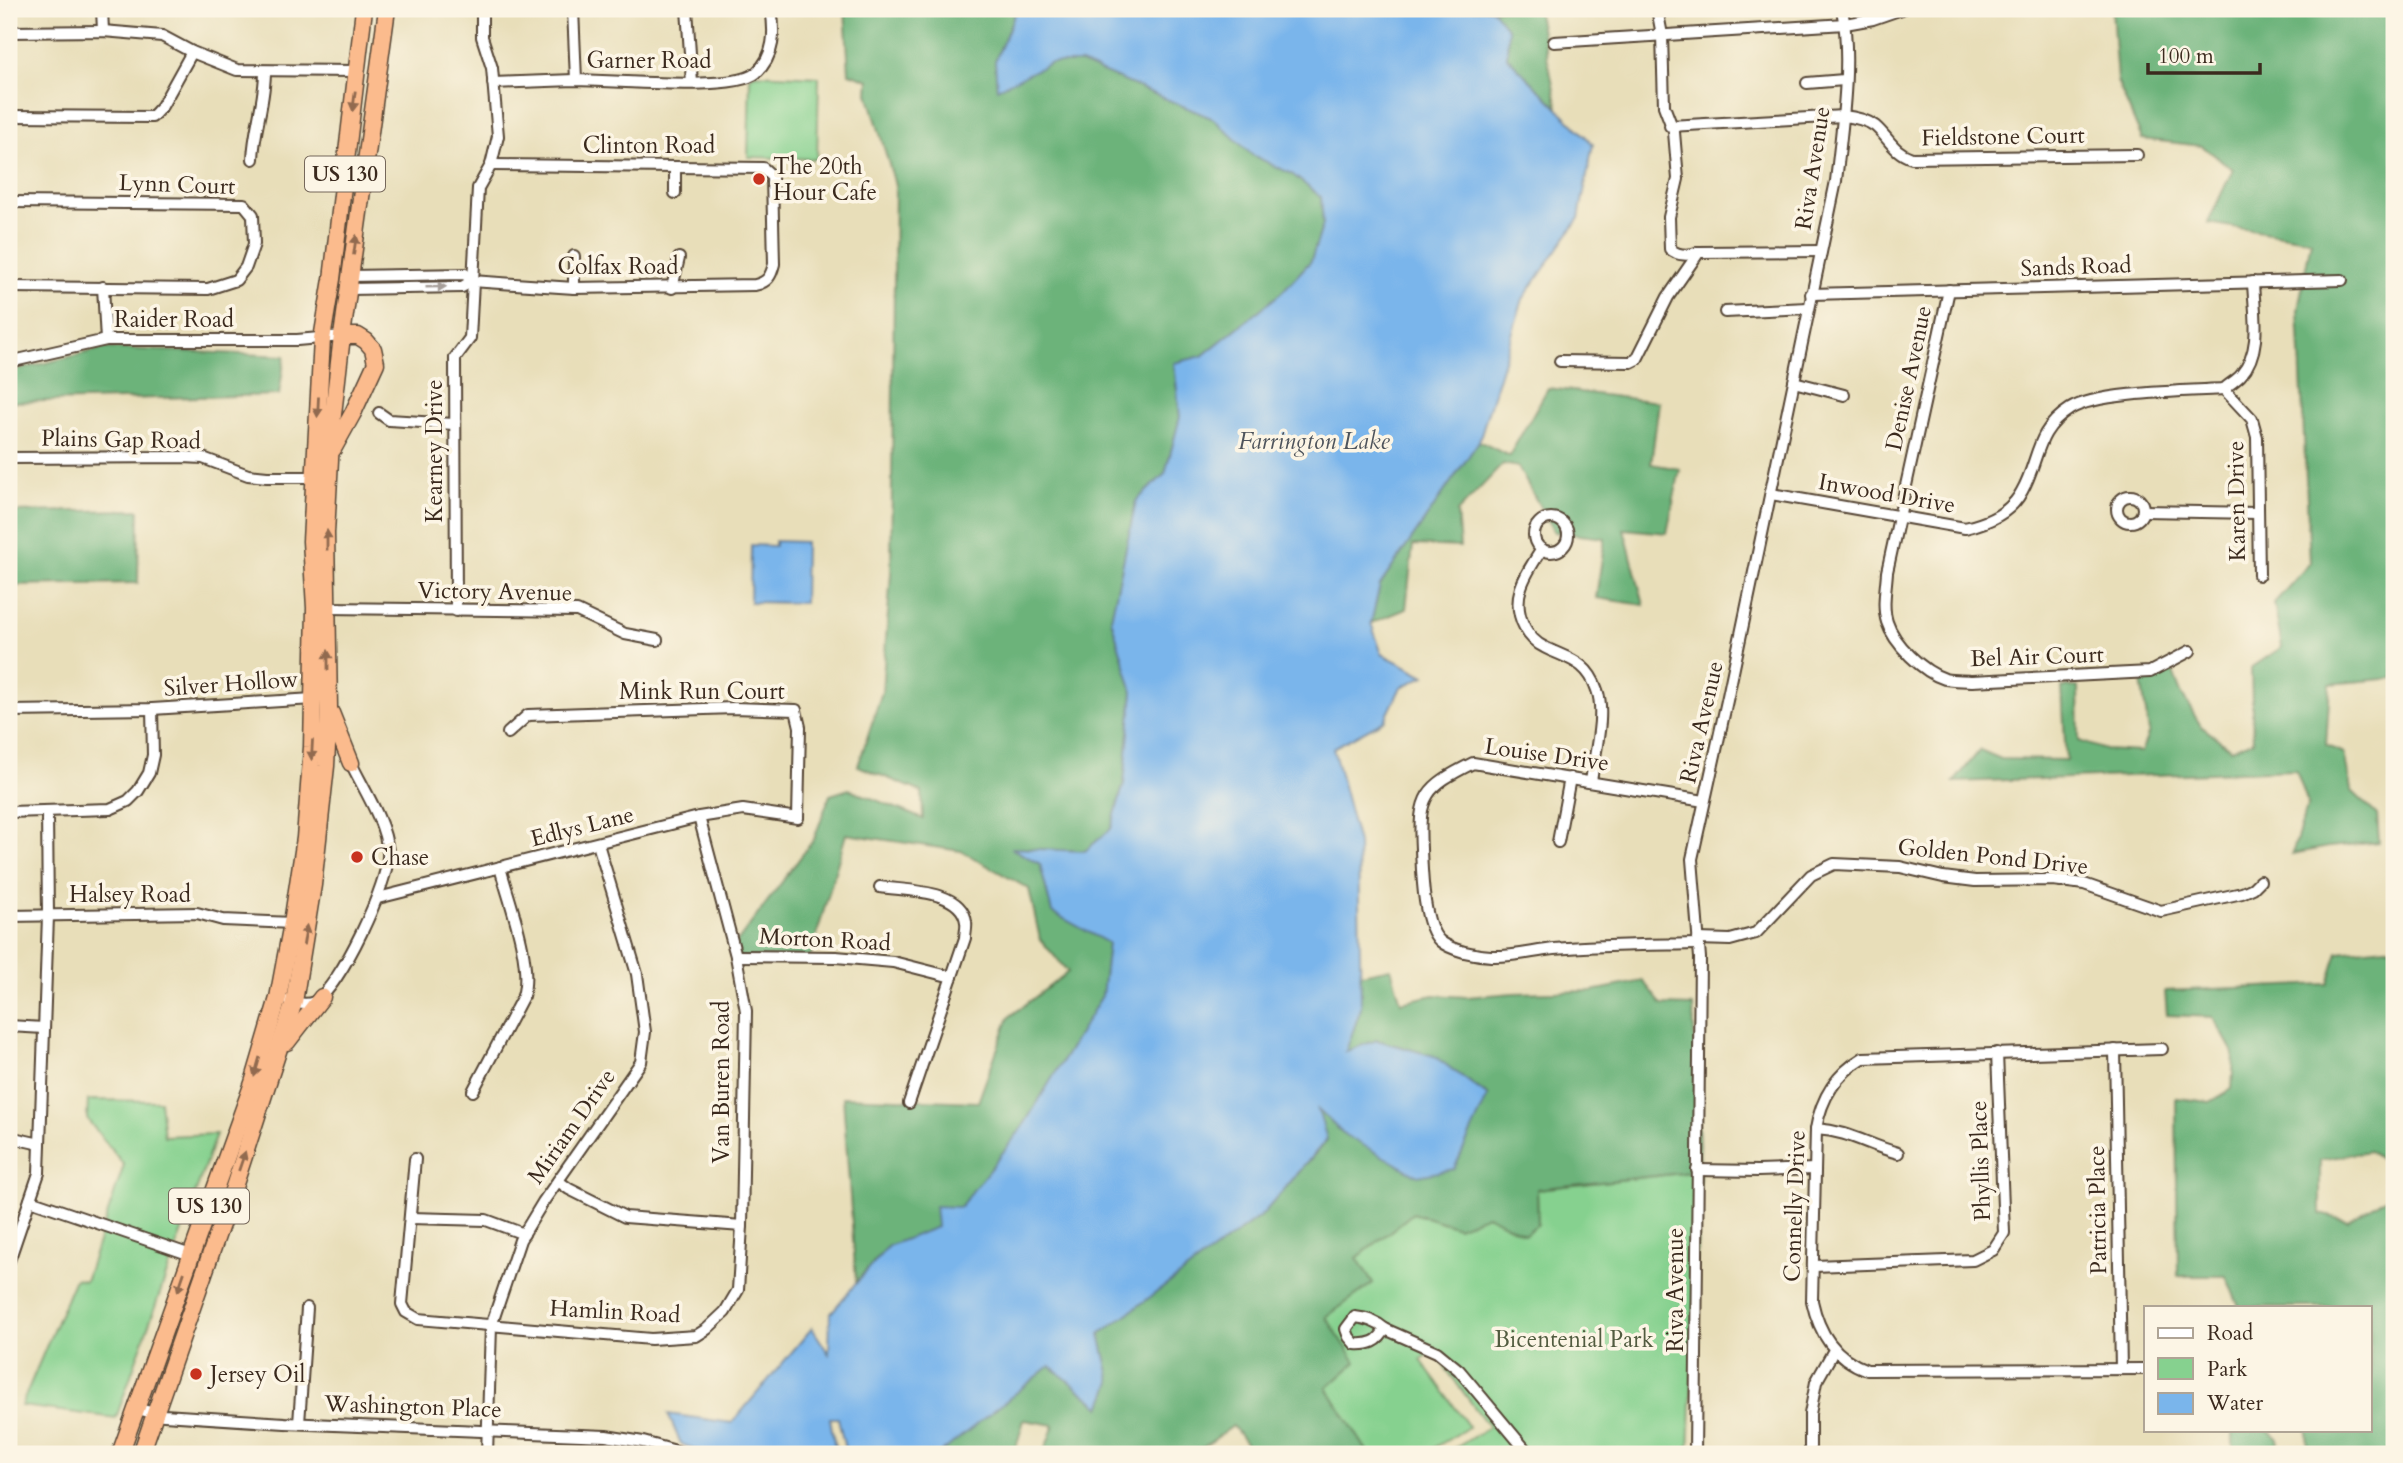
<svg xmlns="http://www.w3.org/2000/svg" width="2403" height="1463" viewBox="0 0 2403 1463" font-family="Cardo,serif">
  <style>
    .green { fill: #86d18f; stroke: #607e56; stroke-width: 2 }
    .forest { fill: #6cb37a; stroke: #546e4c; stroke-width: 2 }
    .water { fill: #7ab5eb; stroke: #5a7084; stroke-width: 2 }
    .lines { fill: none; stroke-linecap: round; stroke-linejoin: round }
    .minor-casing { stroke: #554535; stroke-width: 14 }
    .highway-casing { stroke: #554535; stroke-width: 19 }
    .minor { stroke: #fff; stroke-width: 10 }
    .highway { stroke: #fbbb8d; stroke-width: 16 }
    .oneway { fill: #916b50 }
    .oneway2 { fill: #a79f9a }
    .poi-dot { fill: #c8321e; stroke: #fcf5e5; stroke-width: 2.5 }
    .labels { text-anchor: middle; stroke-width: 7; stroke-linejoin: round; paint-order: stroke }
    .shield { fill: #fcf5e5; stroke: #75675a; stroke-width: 2 }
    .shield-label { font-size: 21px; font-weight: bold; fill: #3b2a1e }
    .street-label { font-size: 23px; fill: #3b2a1e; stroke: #fcf5e5 }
    .poi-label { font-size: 23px; fill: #3b2a1e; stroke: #fcf5e5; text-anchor: start }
    .park-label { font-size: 23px; fill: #525c40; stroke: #fcf5e5 }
    .water-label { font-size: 24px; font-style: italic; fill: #4e545c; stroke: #fcf5e5 }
  </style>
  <rect width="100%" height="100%" fill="#fcf5e5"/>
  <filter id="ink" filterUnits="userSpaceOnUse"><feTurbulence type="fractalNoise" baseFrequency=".0143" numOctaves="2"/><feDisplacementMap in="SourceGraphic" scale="14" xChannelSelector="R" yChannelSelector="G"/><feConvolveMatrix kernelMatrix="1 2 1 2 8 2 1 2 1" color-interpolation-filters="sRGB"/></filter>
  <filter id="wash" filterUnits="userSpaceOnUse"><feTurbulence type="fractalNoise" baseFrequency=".00686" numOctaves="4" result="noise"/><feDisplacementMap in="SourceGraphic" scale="28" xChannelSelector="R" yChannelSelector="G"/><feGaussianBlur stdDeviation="1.57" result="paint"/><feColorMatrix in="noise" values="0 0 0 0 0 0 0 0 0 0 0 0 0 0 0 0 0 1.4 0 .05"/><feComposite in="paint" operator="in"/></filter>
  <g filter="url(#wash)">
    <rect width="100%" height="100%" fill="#e8deb9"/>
    <g class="green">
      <polygon points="755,74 819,77 817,159 748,157 750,77"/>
      <polygon points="88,1100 160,1101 164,1136 216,1134 116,1418 21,1406 75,1279 85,1281 124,1165 87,1119"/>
      <polygon points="1700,1171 1689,1454 1446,1454 1489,1427 1433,1351 1421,1360 1469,1427 1424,1454 1369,1454 1327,1388 1326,1317 1373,1283 1357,1258 1413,1213 1458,1227 1487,1215 1525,1234 1538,1224 1537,1189"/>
    </g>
    <g class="forest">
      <polygon points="845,9 1017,9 995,61 997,88 1050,63 1081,63 1214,119 1252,155 1292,174 1321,197 1323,224 1311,261 1281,293 1202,356 1174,364 1180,417 1165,474 1136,501 1111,619 1133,692 1124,783 1111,829 1085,851 1012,848 1040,864 1052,912 1108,943 1102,996 1022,1128 960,1207 938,1227 888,1246 856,1282 843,1097 978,1102 1009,1017 1068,972 1040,939 1029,889 961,851 846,834 810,958 738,957 735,945 814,839 830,795 849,789 923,819 922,792 858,766 882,692 891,573 895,185 868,93 869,80 849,73"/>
      <polygon points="1492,9 1537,9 1558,108 1507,57 1508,29"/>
      <polygon points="2112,9 2394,9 2394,678 2330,684 2326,745 2344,753 2351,790 2377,815 2379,842 2329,847 2292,854 2308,804 2296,770 1954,782 1980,750 2001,759 2066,760 2062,687 2078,687 2079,741 2106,750 2141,752 2149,732 2141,681 2172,670 2181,693 2201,726 2231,749 2253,741 2251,668 2282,647 2274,603 2310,563 2298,310 2311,240 2208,223 2233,169 2202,146 2142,139 2117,81"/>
      <polygon points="105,348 285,356 279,395 9,402 9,372"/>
      <polygon points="1548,388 1659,402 1651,464 1680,469 1667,533 1624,529 1644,605 1596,598 1605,538 1554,532 1518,467 1503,464 1457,512 1460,547 1413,545 1406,609 1371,623 1380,585 1479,441 1509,456"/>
      <polygon points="139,510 138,583 9,585 9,512"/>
      <polygon points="2394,946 2394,1170 2369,1151 2320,1160 2320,1214 2348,1221 2390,1196 2394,1454 2308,1454 2307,1430 2370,1430 2370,1307 2239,1307 2226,1276 2178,1276 2176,1098 2210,1102 2232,1089 2234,1054 2213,1017 2167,1015 2165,991 2328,984 2338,952"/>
      <polygon points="1391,968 1401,1002 1434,995 1467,997 1513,993 1592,991 1643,981 1662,1005 1693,1006 1700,1171 1537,1189 1538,1224 1525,1234 1487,1215 1458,1227 1413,1213 1357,1258 1373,1283 1326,1317 1356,1362 1327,1388 1369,1454 1254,1454 1233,1426 1194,1454 1043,1454 1054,1425 1024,1420 1015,1451 1026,1454 939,1454 1050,1366 1101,1407 1111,1382 1100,1334 1263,1214 1327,1140 1317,1109 1345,1135 1488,1095 1433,1056 1377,1040 1345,1052 1361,1008 1361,974"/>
      <polygon points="2233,1430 2270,1430 2278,1439 2276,1454 2233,1454"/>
    </g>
    <g class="water">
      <polygon points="1017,9 1492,9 1508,29 1507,57 1593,144 1579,218 1523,299 1479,441 1380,585 1371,623 1382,654 1425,676 1401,687 1385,720 1333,748 1358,843 1361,1008 1346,1051 1377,1040 1434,1056 1488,1096 1454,1169 1418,1176 1345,1135 1318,1110 1327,1139 1263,1214 1100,1334 1111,1382 1101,1407 1050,1366 939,1454 846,1454 838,1418 830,1418 836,1454 707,1454 681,1444 668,1414 732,1423 812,1328 829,1354 830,1314 888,1246 937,1227 935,1206 960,1207 1022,1128 1102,996 1108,943 1052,912 1040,864 1011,848 1085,851 1111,829 1124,783 1133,692 1111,619 1136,501 1165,474 1180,417 1174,363 1202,356 1281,293 1311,261 1323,224 1321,197 1292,174 1252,155 1214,119 1081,63 1050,63 997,89 995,61"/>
      <polygon points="775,541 805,542 804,603 750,602 751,545 775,546"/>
    </g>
  </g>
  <g filter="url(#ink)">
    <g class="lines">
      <g class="minor-casing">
        <g id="minor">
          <polyline points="102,9 103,31"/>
          <polyline points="573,9 576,80"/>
          <polyline points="687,9 692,83"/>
          <path d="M1657,9L1662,35L1664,106L1674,132L1678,179L1669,217L1670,249C1678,256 1689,256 1699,252L1821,251"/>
          <polyline points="9,32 103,31 162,36 192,52 237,70 357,71"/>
          <polyline points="1554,42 1845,24 1873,19 1902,9"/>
          <path d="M493,83C520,82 547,81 574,80C608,80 735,92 756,73C775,56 775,32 771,9"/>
          <polyline points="1807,83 1844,80"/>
          <polyline points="9,116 152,117 162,106 192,52"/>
          <path d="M1670,126L1843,116C1854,117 1865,119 1875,126C1888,137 1894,153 1912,158L2137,155"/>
          <path d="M253,159C254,129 265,102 265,71"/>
          <polyline points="675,193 675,167"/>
          <polyline points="9,202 244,204 253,215 254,244 246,267 236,280 208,289 9,287"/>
          <polyline points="574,256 574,288"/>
          <polyline points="351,276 465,274 472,281"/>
          <polyline points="103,287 106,340"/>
          <polyline points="672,288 679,258"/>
          <path d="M350,289L462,287L472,281L574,288L755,285C768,282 771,276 774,264L772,176L763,168L491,165"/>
          <path d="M1949,290L1887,572C1886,588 1882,607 1887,622C1894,644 1923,672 1945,679C1953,681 1964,680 1972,681L2150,672L2190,651"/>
          <polyline points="1811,294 2342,280"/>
          <polyline points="1725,312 1808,308"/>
          <polyline points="1560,361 1631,362 1637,359 1668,297 1699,252"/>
          <polyline points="9,362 106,340 297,340 342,336"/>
          <polyline points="1794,382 1844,395"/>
          <polyline points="2224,389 2252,419 2257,437 2259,575"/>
          <path d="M2224,389C2229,384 2237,380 2241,375C2263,350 2254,312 2253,282"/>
          <polyline points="379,413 389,420 454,424"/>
          <polyline points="9,458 183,457 203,458 248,475 267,477 313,477"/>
          <path d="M1771,494L1965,528C1987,523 2011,513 2022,491C2040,459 2034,432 2070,409C2096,392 2188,391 2224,389"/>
          <circle cx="2130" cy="509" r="13"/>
          <polyline points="2143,511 2258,513"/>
          <circle cx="1551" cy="535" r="17"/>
          <path d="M1542,549C1525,575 1509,598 1525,628C1529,636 1537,644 1544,647C1567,659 1587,660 1597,690C1606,714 1594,756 1591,782"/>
          <polyline points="327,608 577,611 625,634 657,640"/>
          <polyline points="456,611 455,358 470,338 478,188 491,165 498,136 492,68 482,37 482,9"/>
          <polyline points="9,711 152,709 313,699"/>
          <polyline points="9,812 110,809 128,801 138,791 149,773 153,755 152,709"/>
          <polyline points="1558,842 1570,778"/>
          <path d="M880,887C905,891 962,889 966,922C967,927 965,933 965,938L909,1103"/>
          <polyline points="378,898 699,817 743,810 798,818 800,727 796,710 734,708 528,715 508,733"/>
          <polyline points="9,916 197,913 223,920 292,923"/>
          <polyline points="1698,939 1730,940 1756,933 1811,875 1834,864 1900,867 1943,877 1975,881 2053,880 2084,884 2161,911 2242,893 2253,888 2260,881"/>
          <path d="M1698,944C1651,945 1602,945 1554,949C1534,951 1512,957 1491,956C1475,955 1452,951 1440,941C1423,926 1422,871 1421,849C1418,795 1425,787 1473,763L1704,801"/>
          <polyline points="736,956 836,957 893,962 952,977"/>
          <path d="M288,1001C296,1003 306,1006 314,1002C339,990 391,879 388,852C385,821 364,790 351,763"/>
          <polyline points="9,1026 44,1028"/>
          <polyline points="2115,1050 2121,1369"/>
          <path d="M473,1091L523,996C533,962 509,902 500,867"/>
          <path d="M1816,1129C1850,1131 1867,1145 1898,1153"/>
          <polyline points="9,1137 40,1144"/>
          <polyline points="415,1159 402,1304 406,1312 418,1319 651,1339 696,1336 707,1329 725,1312 738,1290 742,1226 746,1011 736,956 699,817"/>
          <polyline points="1697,1170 1758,1171 1815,1169"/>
          <polyline points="558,1181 569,1189 625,1217 742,1226"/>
          <polyline points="30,1200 191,1255"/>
          <polyline points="410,1218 486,1220 524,1234"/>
          <polyline points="9,1261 39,1173 48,916 47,811"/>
          <polyline points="1814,1266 1973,1260 1993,1250 2004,1233 1997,1053"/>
          <path d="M1355,1317C1367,1318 1376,1321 1385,1329C1379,1342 1369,1345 1355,1344L1349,1337L1346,1329Z"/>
          <polyline points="1385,1329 1437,1352 1459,1370 1529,1454"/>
          <path d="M2146,1369L1867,1370C1834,1358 1819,1333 1812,1301L1816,1129C1821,1098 1836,1074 1863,1058L2162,1049"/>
          <polyline points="137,1409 164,1415 285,1423 606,1436 643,1442 687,1454"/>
          <polyline points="299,1423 307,1308"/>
          <polyline points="487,1454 491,1326 520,1240 543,1202 641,1062 645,1032 637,974 598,844"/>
          <path d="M1695,1454L1700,958L1692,859L1728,696L1836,181C1842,128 1852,60 1842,9"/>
          <polyline points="1810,1454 1810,1414 1816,1382 1834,1350"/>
        </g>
      </g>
      <g class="highway-casing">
        <g id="highway">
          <polyline points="333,449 353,413 376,363 373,349 366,341 358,336 342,336"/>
          <polyline points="331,713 351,763"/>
          <polyline points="287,1042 322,997"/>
          <polyline points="120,1454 253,1083 278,998 292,923 305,838 312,747 315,608 311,541 322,339 332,279 364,9"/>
          <polyline points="141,1454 233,1190 294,1002 313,885 326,766 329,708 326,533 332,423 342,336 387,9"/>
        </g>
      </g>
      <use href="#minor" class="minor"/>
      <use href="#highway" class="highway"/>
    </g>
    <defs><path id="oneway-solid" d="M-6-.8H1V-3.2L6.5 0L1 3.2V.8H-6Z" transform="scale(1.75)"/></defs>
    <g class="oneway">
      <use href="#oneway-solid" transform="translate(354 101) rotate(97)"/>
      <use href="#oneway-solid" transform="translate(355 245) rotate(-82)"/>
      <use href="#oneway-solid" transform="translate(318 407) rotate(93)"/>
      <use href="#oneway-solid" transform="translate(327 540) rotate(-90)"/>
      <use href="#oneway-solid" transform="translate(328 660) rotate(-90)"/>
      <use href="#oneway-solid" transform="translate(312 750) rotate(93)"/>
      <use href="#oneway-solid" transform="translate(305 935) rotate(-81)"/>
      <use href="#oneway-solid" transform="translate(257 1067) rotate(106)"/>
      <use href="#oneway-solid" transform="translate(242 1161) rotate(-71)"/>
      <use href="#oneway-solid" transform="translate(181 1282) rotate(109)"/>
    </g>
    <use class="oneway2" href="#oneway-solid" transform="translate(436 287) rotate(-1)"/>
  </g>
  <g class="poi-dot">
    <circle cx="759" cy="179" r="7"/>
    <circle cx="357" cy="857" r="7"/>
    <circle cx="196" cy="1374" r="7"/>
  </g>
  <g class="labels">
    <g class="shield">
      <rect x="305" y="156.5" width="80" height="35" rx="5"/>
      <rect x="169" y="1188.5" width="80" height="35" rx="5"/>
    </g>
    <g class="shield-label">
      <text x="345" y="181">US 130</text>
      <text x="209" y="1213">US 130</text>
    </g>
    <g class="street-label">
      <text x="649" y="68">Garner Road</text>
      <text transform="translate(2003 136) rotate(-1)" y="8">Fieldstone Court</text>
      <text x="649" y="153">Clinton Road</text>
      <text transform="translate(1812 168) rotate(-81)" y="8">Riva Avenue</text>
      <text transform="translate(177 184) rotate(2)" y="8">Lynn Court</text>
      <text x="618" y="274">Colfax Road</text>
      <text transform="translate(2076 266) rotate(-2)" y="8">Sands Road</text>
      <text x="174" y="327">Raider Road</text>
      <text transform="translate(1908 378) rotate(-78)" y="8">Denise Avenue</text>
      <text transform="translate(121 439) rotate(1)" y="8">Plains Gap Road</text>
      <text transform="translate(434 451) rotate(-90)" y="8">Kearney Drive</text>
      <text transform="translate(1887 493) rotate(10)" y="8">Inwood Drive</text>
      <text transform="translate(2236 501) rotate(-91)" y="8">Karen Drive</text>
      <text transform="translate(495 591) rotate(1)" y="8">Victory Avenue</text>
      <text transform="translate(2037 656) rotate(-2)" y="8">Bel Air Court</text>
      <text transform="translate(231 683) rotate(-4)" y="8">Silver Hollow</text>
      <text x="702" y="699">Mink Run Court</text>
      <text transform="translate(1701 722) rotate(-77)" y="8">Riva Avenue</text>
      <text transform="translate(1547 754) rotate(8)" y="8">Louise Drive</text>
      <text transform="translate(582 826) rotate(-14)" y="8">Edlys Lane</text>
      <text transform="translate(1993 856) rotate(6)" y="8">Golden Pond Drive</text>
      <text x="130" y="902">Halsey Road</text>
      <text transform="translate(825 939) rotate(3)" y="8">Morton Road</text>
      <text transform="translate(721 1082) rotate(-90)" y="8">Van Buren Road</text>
      <text transform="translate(571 1126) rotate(-55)" y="8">Miriam Drive</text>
      <text transform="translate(1980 1161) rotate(-92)" y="8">Phyllis Place</text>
      <text transform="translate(1794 1206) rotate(-88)" y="8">Connelly Drive</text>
      <text transform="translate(2097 1210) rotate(-91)" y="8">Patricia Place</text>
      <text transform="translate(1675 1290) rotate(-90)" y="8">Riva Avenue</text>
      <text transform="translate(615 1311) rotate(3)" y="8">Hamlin Road</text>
      <text transform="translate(413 1406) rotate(2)" y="8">Washington Place</text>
    </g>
    <g class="poi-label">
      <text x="773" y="174">The 20th<tspan x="773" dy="26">Hour Cafe</tspan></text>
      <text x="371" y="865">Chase</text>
      <text x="210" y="1382">Jersey Oil</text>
    </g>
    <g class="park-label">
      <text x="1574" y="1347">Bicentenial Park</text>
    </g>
    <g class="water-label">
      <text x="1314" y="449">Farrington Lake</text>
    </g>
  </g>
  <rect width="2403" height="1463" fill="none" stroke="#fcf5e5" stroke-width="35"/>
  <rect x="2144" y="1306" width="228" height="126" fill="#fcf5e5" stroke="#afa495" stroke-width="2"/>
  <rect x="2158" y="1328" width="35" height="10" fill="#ffffff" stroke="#afa495" stroke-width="2"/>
  <text x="2207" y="1340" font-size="21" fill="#3b2a1e">Road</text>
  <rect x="2158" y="1358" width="35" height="21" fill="#86d18f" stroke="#afa495" stroke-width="2"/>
  <text x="2207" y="1376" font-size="21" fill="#3b2a1e">Park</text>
  <rect x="2158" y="1393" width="35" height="21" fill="#7ab5eb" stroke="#afa495" stroke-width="2"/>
  <text x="2207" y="1410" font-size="21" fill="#3b2a1e">Water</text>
  <path d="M2148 63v10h112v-10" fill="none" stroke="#3b2a1e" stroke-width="3.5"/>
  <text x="2158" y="63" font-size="21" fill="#3b2a1e" stroke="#fcf5e5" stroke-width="5" paint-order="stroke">100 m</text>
</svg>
